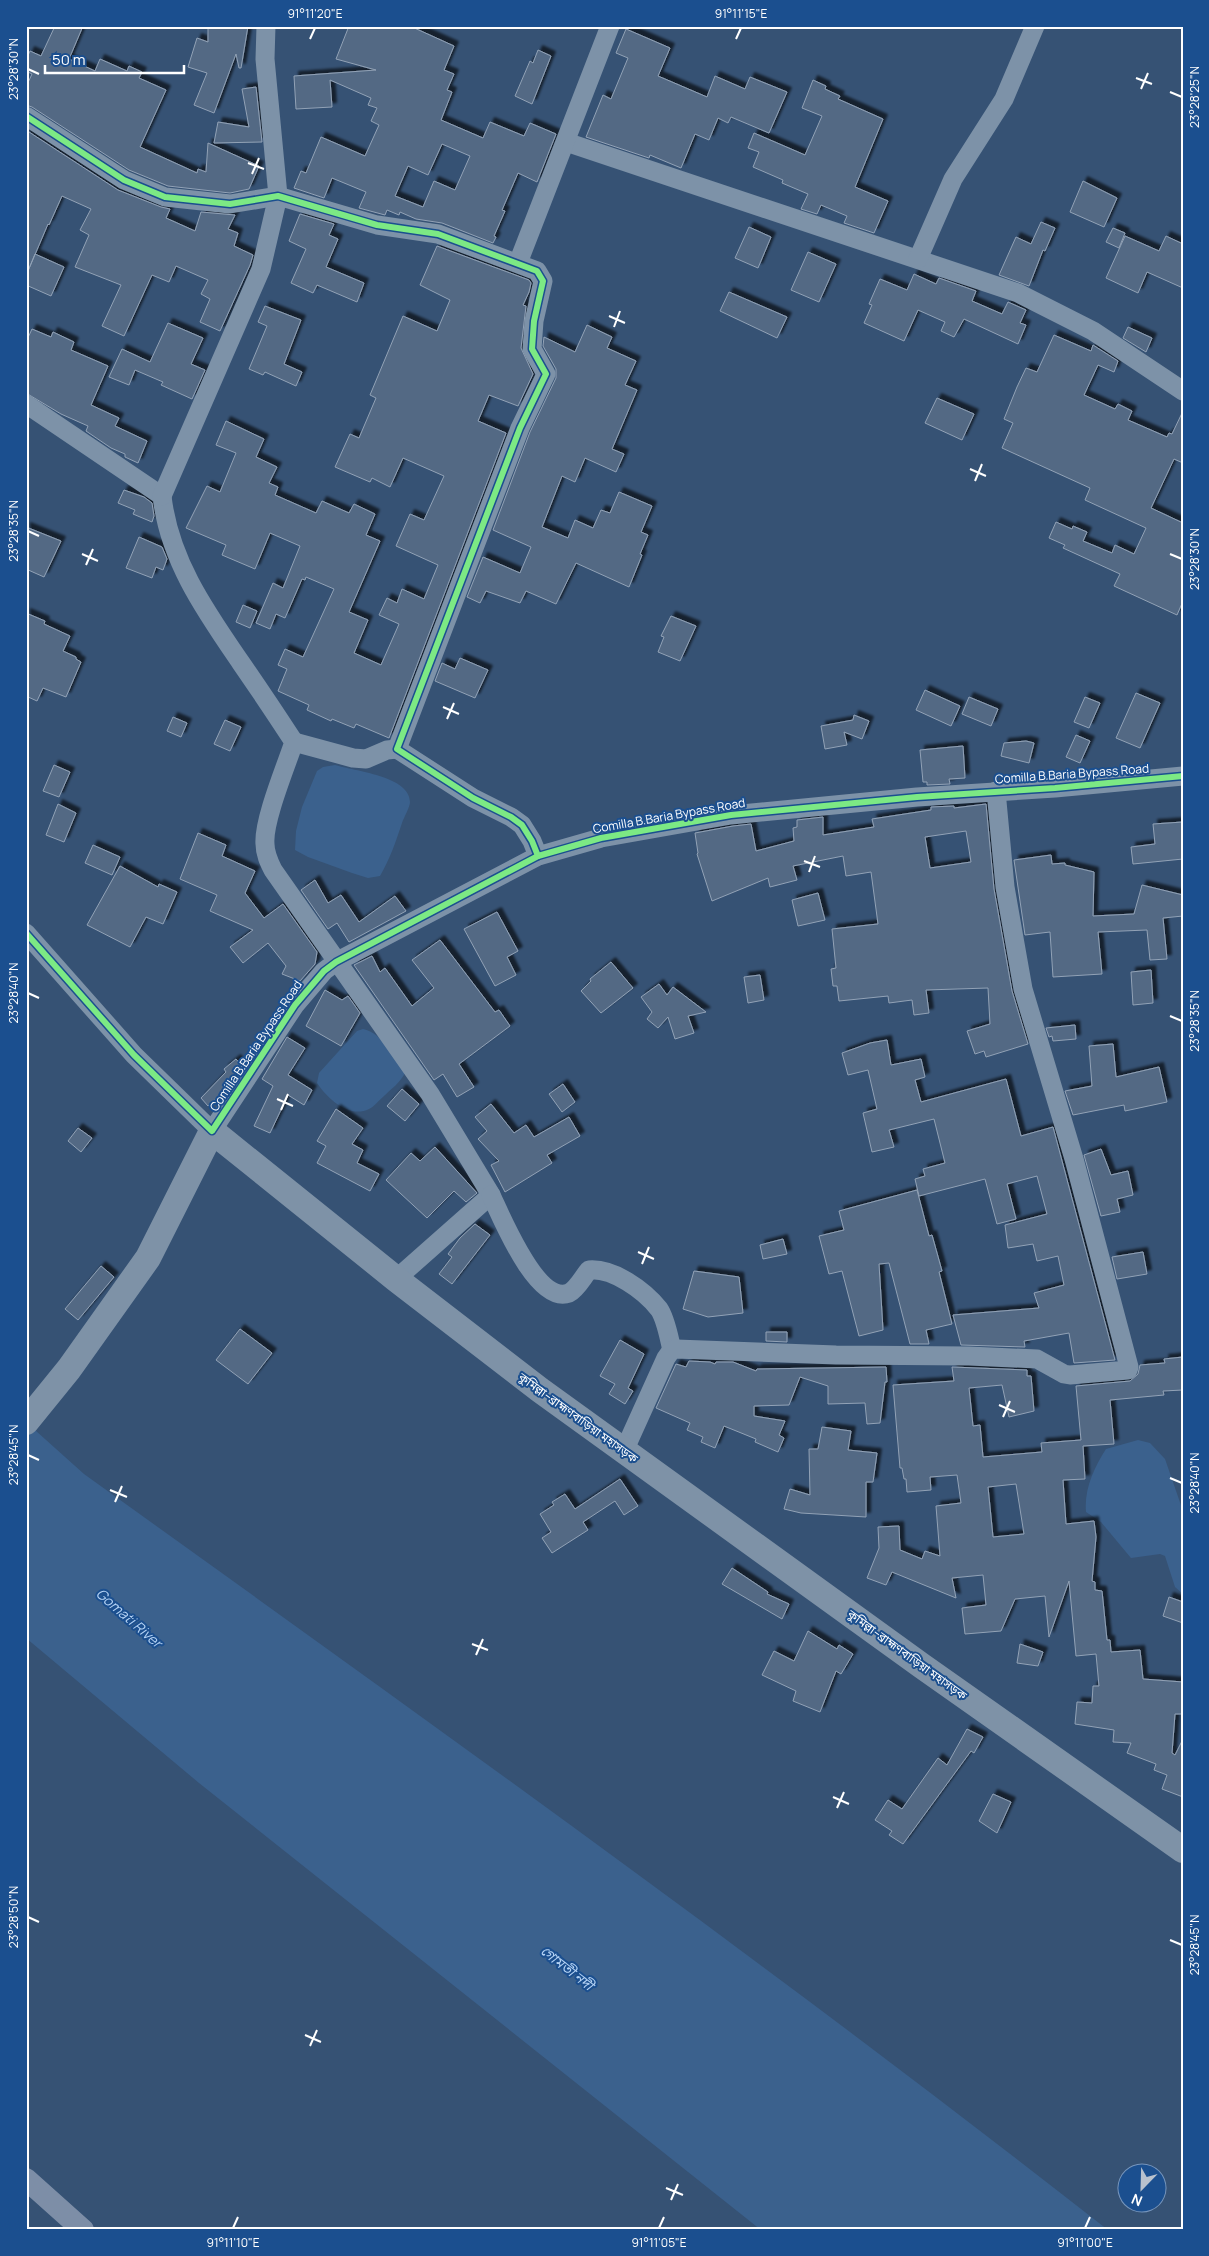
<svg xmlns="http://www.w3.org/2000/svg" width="1209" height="2256" viewBox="0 0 1209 2256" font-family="Manrope,'Noto Sans Bengali',sans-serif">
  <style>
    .water { fill: #3b618d }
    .building { fill: #526984; stroke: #92a2b6; fill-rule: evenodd; filter: url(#shadow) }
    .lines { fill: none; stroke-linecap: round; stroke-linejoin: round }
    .minor { stroke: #7d92a8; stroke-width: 19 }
    .major { stroke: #7d8ea7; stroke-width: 22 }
    .highway { stroke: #7e92a7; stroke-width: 26 }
    .cycleway-casing { stroke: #1b4f8f; stroke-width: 9 }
    .cycleway { stroke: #7ce984; stroke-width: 6 }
    .ticks { fill: none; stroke: #fff; stroke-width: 2 }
    .labels { text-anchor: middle; stroke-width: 4; stroke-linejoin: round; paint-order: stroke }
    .street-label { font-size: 12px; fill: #fff; stroke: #1b4f8f }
    .water-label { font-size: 14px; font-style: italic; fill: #b5d3f5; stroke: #1b4f8f }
    .neatline { fill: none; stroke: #fff; stroke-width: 2 }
    .ticks-label { font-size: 12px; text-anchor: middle; fill: #fff }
  </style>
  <defs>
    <filter id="shadow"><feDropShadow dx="4.5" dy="-4.5" stdDeviation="1" flood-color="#0009"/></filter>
  </defs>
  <rect width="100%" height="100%" fill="#365274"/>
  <g class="water">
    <path d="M335,765C354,771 410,776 410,802C410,807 404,817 402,823C396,841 390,859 380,876L368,878L352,873L308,857L295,850L296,831L302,807L317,771L323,767Z"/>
    <path d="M363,1029C383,1033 394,1058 405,1073C400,1083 391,1089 384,1096C379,1100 374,1107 369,1109C349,1119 327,1098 317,1083L319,1073L357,1031Z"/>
    <path d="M26,1422L84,1474C429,1722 774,1968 1108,2230H761L199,1783L26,1638Z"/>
    <path d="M1138,1440L1150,1443L1165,1459L1183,1511V1594L1175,1587L1165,1556L1160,1554L1131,1558L1101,1522L1086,1512C1084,1489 1094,1468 1106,1449Z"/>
  </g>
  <g class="building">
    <polygon points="55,26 83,26 69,59 95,71 100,59 127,71 129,66 142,72 139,78 166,90 140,147 197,173 198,169 206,172 208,143 259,166 249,189 230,193 168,186 129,170 32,107 26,105 26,87 32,74 26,71 26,60 30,51 41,56"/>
    <polygon points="208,26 248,26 241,68 239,68 236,54 214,113 194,105 207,73 188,67 197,38 208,42"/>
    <path d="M349,26H410L454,46L444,70L454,74L447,90L452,92L441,120L483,138L490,122L524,136L530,123L556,134L537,182L518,173L502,210L505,211L494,236L496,237L493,243L442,223L416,219L400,212L399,215L387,210L385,215L359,208L366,192L332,178L324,198L294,188L301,171L306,173L321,137L365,156L379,125L371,121L377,108L368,105L371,98L330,80L332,107L296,109L294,76L376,70L336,59ZM442,144L470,156L455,190L434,181L423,207L395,196L408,166L428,175Z"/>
    <polygon points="626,29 670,48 658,76 707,97 715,76 745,89 750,77 787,92 769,133 731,117 728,123 718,118 709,140 695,134 681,168 650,155 649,158 586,137 603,95 611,99 628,58 616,53"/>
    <polygon points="538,50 551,56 532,104 515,96 530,61 533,63"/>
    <polygon points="813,80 826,86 825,89 840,96 838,99 883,119 855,187 888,201 874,233 844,223 847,216 821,205 817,214 801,209 808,194 782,183 783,180 753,167 759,152 748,148 754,133 805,155 822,116 802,108"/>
    <polygon points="256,87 262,142 214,143 218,122 249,127 242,89"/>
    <polygon points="26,130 118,190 161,207 170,209 166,218 195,231 201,212 235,215 228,229 238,233 234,246 253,255 250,265 220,331 200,322 210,299 201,294 208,280 176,266 169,282 152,275 124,336 102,326 121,285 75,267 89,235 80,230 91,209 62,196 49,225 48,224 28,271 35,254 64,267 51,296 26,285"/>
    <polygon points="1083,181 1117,198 1104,227 1070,212"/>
    <polygon points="300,214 334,224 329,235 338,239 326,267 364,283 357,302 317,285 313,293 291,283 306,249 289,241"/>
    <polygon points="1041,222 1055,228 1045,251 1043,250 1029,286 999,275 1016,237 1031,244"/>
    <polygon points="749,227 771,237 758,268 735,258"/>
    <polygon points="1113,228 1125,233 1119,248 1106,242"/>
    <polygon points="1125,236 1159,251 1166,236 1183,244 1183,288 1147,272 1138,293 1106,278"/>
    <polygon points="437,246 529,280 531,283 529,292 523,305 526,306 521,348 533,374 518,406 489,395 478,421 506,433 389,738 356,724 354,728 332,719 331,721 307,710 309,705 278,691 287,669 278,665 285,649 303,657 334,589 306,577 305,580 302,579 285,618 276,614 270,629 256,623 273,583 283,588 300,546 270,533 255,569 222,555 226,545 186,528 207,486 220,492 236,453 216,445 226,421 264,439 256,457 277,467 269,483 278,487 275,495 316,513 322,501 349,513 354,504 375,514 366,535 380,541 349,612 368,620 354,653 381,665 399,624 379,615 387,598 397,603 402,589 424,599 438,565 396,546 410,514 424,520 444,476 403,458 390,487 372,478 370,482 335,467 350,434 359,438 376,398 370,395 403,316 437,331 450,300 420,285"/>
    <polygon points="808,252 836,264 819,302 791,290"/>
    <polygon points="914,274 936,284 939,278 976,291 972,301 1002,314 1008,302 1026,310 1020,323 1026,325 1018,344 964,319 954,337 941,331 945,322 918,310 904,341 864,323 872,305 869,304 880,279 907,290"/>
    <polygon points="729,292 787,317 777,338 720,311"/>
    <polygon points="265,306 301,320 284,364 302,372 296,386 265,372 263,375 249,369 267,326 258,322"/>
    <polygon points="168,323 203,338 191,364 205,370 192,399 161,385 163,382 135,370 129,385 109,377 122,349 150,362"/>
    <polygon points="587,325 612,337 607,348 636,361 625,385 637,390 612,449 624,454 616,472 585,458 575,482 562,476 542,527 568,538 575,520 593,528 601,510 610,513 619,492 652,506 641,532 648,535 640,554 642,555 629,587 576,563 556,604 526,591 520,603 486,591 480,603 467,597 483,557 520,573 531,547 493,530 530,432 556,378 556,369 543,346 544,337 575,352"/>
    <polygon points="1128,327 1152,338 1146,352 1123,338"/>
    <polygon points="32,329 51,337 53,332 74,342 71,350 108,366 91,405 119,418 115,426 147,441 138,463 125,457 125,454 111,448 86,431 88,426 61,414 26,393 26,342"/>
    <polygon points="1054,335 1091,351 1093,345 1118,361 1114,372 1098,365 1084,395 1115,409 1118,404 1132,411 1128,420 1167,437 1169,433 1172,434 1183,411 1183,463 1174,459 1151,508 1183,523 1183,601 1177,615 1114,586 1120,574 1063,548 1065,545 1049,538 1056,522 1072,529 1073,526 1087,532 1083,541 1112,553 1115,545 1134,554 1146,528 1085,500 1090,488 1002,448 1013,423 1004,419 1017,387 1026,368 1037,372"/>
    <polygon points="937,398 974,414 962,440 925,423"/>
    <polygon points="124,490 144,497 152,503 154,516 152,522 133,514 135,510 118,503"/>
    <polygon points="26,527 61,541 44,577 26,569"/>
    <polygon points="139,537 162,547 167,559 163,570 156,567 152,578 126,568"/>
    <polygon points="243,605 257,611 250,628 236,622"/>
    <polygon points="26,613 45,621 44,624 70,636 63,651 76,657 76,659 81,662 66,697 43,688 37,701 26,696"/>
    <polygon points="671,616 696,626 680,661 658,652 664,637 661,636"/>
    <polygon points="460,658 488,670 475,698 435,681 442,663 455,669"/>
    <polygon points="925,690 960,706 951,726 916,710"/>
    <polygon points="1136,693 1160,703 1140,748 1116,738"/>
    <polygon points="969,697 998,709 991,726 962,714"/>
    <polygon points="1085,697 1100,703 1089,728 1074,722"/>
    <polygon points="854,715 869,721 862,739 844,732 847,745 825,749 821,726 853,720"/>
    <polygon points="173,717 187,723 181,737 167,731"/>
    <polygon points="225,720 241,727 230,751 214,744"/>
    <polygon points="1076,735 1090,741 1080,763 1066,757"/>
    <polygon points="1026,741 1034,743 1029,763 1001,756 1004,743"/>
    <polygon points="963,746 965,778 949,779 950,784 927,785 927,782 923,782 920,750"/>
    <polygon points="54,765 70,772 59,797 43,791"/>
    <polygon points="58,804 76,813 64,842 46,835"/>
    <path d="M986,804L994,889L1012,991L1028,1044L986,1057L984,1051L975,1054L967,1031L990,1024L988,988L926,990L929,1013L914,1015L912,1000L889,1003L888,996L839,1001L837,986H833L831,969L836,968L832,929L878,924L871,872L846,876L843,856L793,866L797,880L770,887L768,878L712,901L697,854L698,853L695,833L733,826L751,824L756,851L794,841L793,828L797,827V820L823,817V835L874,827L872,819L931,810V807L954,806V808ZM966,831L971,862L930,868L925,837Z"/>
    <polygon points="1183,822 1183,859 1133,864 1131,847 1155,844 1153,824"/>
    <polygon points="198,833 226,845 222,856 255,871 245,893 264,918 283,904 317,952 315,964 300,981 282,974 286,966 268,943 243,963 230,947 253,930 210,911 217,895 180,879"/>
    <polygon points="93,845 120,857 112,875 85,863"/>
    <polygon points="1051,855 1052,864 1065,863 1065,865 1094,872 1093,916 1134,914 1142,885 1183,895 1183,916 1163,918 1167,959 1150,960 1147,930 1098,932 1102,974 1053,977 1050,932 1025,935 1014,860"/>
    <polygon points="120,866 158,887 159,884 177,892 163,924 146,917 130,947 87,925"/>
    <polygon points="315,880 328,903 341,895 359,922 395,896 406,911 349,942 337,923 328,929 301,890"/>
    <polygon points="818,893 825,920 798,926 792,900"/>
    <polygon points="497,912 518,951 507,957 516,975 495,986 464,929"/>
    <polygon points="440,940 495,1012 499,1010 510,1026 459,1064 474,1087 457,1097 443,1074 434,1080 354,965 372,956 380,972 385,968 412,1006 434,988 412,960"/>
    <polygon points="611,962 633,988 601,1013 581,991 591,981 590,979"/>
    <polygon points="1151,970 1153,1003 1133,1005 1131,972"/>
    <polygon points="760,975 764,1000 748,1003 744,977"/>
    <polygon points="659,984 667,995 673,987 706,1012 688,1016 694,1033 675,1039 668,1017 658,1028 647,1019 652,1012 641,997"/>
    <polygon points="325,990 342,1000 348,996 360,1013 341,1046 306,1026"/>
    <polygon points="1075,1025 1076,1039 1053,1041 1052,1036 1049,1037 1046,1028"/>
    <polygon points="287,1037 305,1048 288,1075 312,1090 304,1105 288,1095 270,1133 254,1126 273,1086 262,1079"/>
    <polygon points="887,1040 891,1065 921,1059 925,1077 915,1080 921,1102 1006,1079 1021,1136 1053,1127 1115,1360 1074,1363 1069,1333 1024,1341 1025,1347 961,1345 953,1315 1039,1308 1034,1293 1064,1285 1058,1256 1037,1261 1033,1244 1008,1248 1005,1225 1047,1214 1037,1176 1007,1184 1016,1219 997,1224 985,1179 919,1196 915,1179 925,1176 923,1169 945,1163 934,1119 889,1130 894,1147 872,1152 863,1113 877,1109 868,1070 848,1075 842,1053 870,1043"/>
    <polygon points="1113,1044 1116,1077 1159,1067 1167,1102 1125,1111 1124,1105 1073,1115 1065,1091 1092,1086 1089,1046"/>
    <polygon points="236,1059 242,1066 224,1092 208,1106 201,1098 226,1072 224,1069"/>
    <polygon points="563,1084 575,1102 562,1112 549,1094"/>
    <polygon points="402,1089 419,1104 405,1121 387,1106"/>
    <polygon points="491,1104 514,1133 526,1125 534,1137 569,1117 580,1136 547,1155 552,1163 505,1192 491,1165 499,1161 478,1139 487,1131 475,1117"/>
    <polygon points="336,1109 363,1128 352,1144 363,1150 357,1163 379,1174 370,1191 317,1163 326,1146 317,1141"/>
    <polygon points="78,1128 92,1138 81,1152 68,1141"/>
    <polygon points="435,1147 477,1193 466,1202 454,1191 427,1218 386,1180 411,1153 420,1161"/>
    <polygon points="1101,1149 1111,1175 1128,1171 1133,1195 1117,1199 1120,1212 1101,1216 1084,1155"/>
    <polygon points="917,1190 929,1236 932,1235 942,1271 939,1272 952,1324 926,1330 929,1344 910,1344 889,1263 879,1264 883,1330 859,1336 842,1271 829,1274 819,1236 844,1230 839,1211"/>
    <polygon points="475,1224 490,1235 452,1284 439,1274 452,1257 448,1254 460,1238"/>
    <polygon points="783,1239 787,1254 763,1259 760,1245"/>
    <polygon points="1143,1252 1147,1274 1117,1279 1112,1257"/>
    <polygon points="101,1266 114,1277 78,1320 65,1309"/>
    <polygon points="694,1271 739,1277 743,1313 708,1317 683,1309"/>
    <polygon points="240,1329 272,1353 248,1384 216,1360"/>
    <polygon points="766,1332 787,1332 787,1342 766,1341"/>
    <polygon points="620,1340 644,1354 628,1388 633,1391 625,1404 609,1394 615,1384 600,1376"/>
    <path d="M1183,1357V1390L1163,1391L1164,1395L1110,1400L1114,1444L1083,1446L1085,1479L1063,1480L1066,1524L1094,1521L1096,1537L1092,1581L1095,1582V1590L1102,1591L1107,1640H1110L1111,1652L1140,1650L1143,1679L1183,1682V1714H1175L1172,1753L1175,1755L1183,1739V1797L1162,1789L1167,1775L1154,1770L1156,1764L1127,1753L1131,1743L1113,1742L1114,1730L1075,1724L1077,1702L1092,1703L1093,1686H1099L1096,1654L1076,1656L1069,1581L1049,1637L1045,1596L1015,1599L1001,1631L965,1634L962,1608L986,1605L983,1575L952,1578L956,1598L892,1572L886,1585L867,1578L879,1548L878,1527L899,1526L900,1550L922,1559L925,1551L940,1556L936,1506L961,1503L957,1475L930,1477L931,1490L907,1492L906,1479H904L902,1468H900L893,1385L954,1381L952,1367L1027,1370V1376H1031L1034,1411L1009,1417L1002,1385L969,1388L973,1426L980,1425L983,1457L1042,1452L1041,1443L1081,1440L1076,1386L1130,1381L1138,1374L1140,1365L1165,1363L1164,1359ZM1016,1484L1024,1534L993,1537L988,1487Z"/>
    <polygon points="689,1361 710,1362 715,1364 716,1362 733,1362 756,1371 757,1369 886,1367 887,1382 885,1382 880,1423 867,1424 865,1403 828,1404 828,1386 800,1377 789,1405 754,1406 754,1416 785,1421 779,1435 784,1438 778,1452 755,1442 756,1439 724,1426 715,1448 701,1442 703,1437 687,1430 690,1423 656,1408 676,1364 686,1367"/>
    <polygon points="822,1427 851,1431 848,1450 877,1453 873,1482 866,1482 866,1517 801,1513 784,1509 790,1489 810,1495 809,1449 818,1449"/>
    <polygon points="620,1479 638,1506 624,1515 615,1501 583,1522 588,1530 552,1553 542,1538 551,1532 540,1514 554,1505 552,1502 565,1494 575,1509"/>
    <polygon points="732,1568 768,1592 767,1594 789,1604 782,1619 722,1584"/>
    <polygon points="1169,1597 1183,1602 1183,1623 1163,1616"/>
    <polygon points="808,1631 837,1649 839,1645 853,1654 841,1674 836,1671 820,1712 793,1701 796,1691 762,1675 774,1651 794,1661"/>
    <polygon points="1020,1644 1043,1652 1038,1666 1017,1663"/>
    <polygon points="967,1729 983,1737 974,1753 971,1751 903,1844 889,1835 892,1831 875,1820 888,1800 902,1809 938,1758 947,1765"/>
    <polygon points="993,1794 1011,1802 997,1833 979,1821"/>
  </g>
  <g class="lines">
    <g class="minor">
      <polyline points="26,116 124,180 165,197 230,204 278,196 377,225 438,234 537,271 543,281 534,321 532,349 546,374 520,428 397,749 473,798 511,817 522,825 532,841 538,856"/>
      <polyline points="566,142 1018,293 1093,331 1183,391"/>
      <polyline points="918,259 953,179 1004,99 1035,26"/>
      <polyline points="518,263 610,26"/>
      <path d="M26,404L162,496C169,560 206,612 241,663C259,689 277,716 294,742C286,766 263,821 265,844C265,854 269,862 273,870L430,1094L491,1195L396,1279"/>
      <polyline points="162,496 261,269 278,196 265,59 266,26"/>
      <polyline points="294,742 353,758 366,759 387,750 397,749"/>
      <polyline points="26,933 134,1055 212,1131 295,1005 324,971 336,962 538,856 601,838 731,815 917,797 1055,788 1183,776"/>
      <path d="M491,1195C502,1218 537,1305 569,1293C577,1289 583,1277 589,1270C613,1268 644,1290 659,1309C666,1319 669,1338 672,1350"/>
      <polyline points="624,1451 666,1358 671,1351 676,1349 836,1355 969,1356 1037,1359 1064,1374 1070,1375 1128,1370 1129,1367 1074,1159 1023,989 1005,887 996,791"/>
    </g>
    <polyline class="major" points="26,2179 83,2230"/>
    <polyline class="highway" points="26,1422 69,1369 148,1258 212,1131 396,1279 540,1390 922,1666 1183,1850"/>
    <g class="cycleway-casing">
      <g id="cycleway">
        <polyline points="26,116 124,180 165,197 230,204 278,196 377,225 438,234 537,271 543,281 534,321 532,349 546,374 520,428 397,749 473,798 511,817 522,825 532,841 538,856"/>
        <polyline points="26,933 134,1055 212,1131 295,1005 324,971 336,962 538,856 601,838 731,815 917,797 1055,788 1183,776"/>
      </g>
    </g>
    <use href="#cycleway" class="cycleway"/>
  </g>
  <path class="ticks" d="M310,39L315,28M736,39L741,28M28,69L39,74M1136,78L1152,84M1141,89L1148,73M1170,92L1182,97M248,163L264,169M252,174L259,158M609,316L625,323M614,327L620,311M970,469L986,476M975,481L982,464M28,531L39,536M82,554L98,561M1170,554L1182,559M86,565L93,549M443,707L459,714M447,719L454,703M804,861L820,867M809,872L815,856M28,993L39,998M1170,1016L1182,1021M277,1099L293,1106M281,1110L288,1094M638,1252L654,1259M642,1264L649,1247M999,1405L1015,1412M1003,1417L1010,1401M28,1455L39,1460M1170,1478L1182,1483M110,1490L127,1497M115,1502L122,1486M472,1644L488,1650M476,1655L483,1639M833,1797L849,1804M837,1808L844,1792M28,1917L39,1922M1170,1940L1182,1945M305,2035L321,2042M310,2046L317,2030M666,2188L683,2195M671,2200L678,2184M233,2228L238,2217M659,2228L664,2217M1085,2228L1090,2217"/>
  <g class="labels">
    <g class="street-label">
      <text transform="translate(1072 774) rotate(-4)" y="4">Comilla B.Baria Bypass Road</text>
      <text transform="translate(669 816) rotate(-10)" y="4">Comilla B.Baria Bypass Road</text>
      <text transform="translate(256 1046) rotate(-56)" y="4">Comilla B.Baria Bypass Road</text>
      <text transform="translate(578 1418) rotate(36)" y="4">কুমিল্লা–ব্রাহ্মণবাড়িয়া মহাসড়ক</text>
      <text transform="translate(907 1655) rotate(36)" y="4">কুমিল্লা–ব্রাহ্মণবাড়িয়া মহাসড়ক</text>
    </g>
    <g class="water-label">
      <text transform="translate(129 1618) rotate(41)" y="5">Gomati River</text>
      <text transform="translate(567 1968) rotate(38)" y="5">গোমতী নদী</text>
    </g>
  </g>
  <rect width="1209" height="2256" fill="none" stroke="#1b4f8f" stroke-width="55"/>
  <g transform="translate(1142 2188) rotate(203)"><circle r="24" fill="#1b4f8f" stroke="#7695bc"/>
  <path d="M0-4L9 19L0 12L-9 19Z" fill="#b9c2ce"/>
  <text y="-8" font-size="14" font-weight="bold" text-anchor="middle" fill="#ffffff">N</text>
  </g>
  <path d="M45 65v8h139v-8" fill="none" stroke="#ffffff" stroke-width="2.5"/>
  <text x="52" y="65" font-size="15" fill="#ffffff" stroke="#1b4f8f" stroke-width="4" paint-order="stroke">50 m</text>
  <rect x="28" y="28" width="1154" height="2200" class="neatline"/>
  <g class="ticks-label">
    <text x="315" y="18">91°11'20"E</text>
    <text x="741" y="18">91°11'15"E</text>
    <text transform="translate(14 69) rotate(-90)" y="4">23°28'30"N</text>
    <text transform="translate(1195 97) rotate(-90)" y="4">23°28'25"N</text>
    <text transform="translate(14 531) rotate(-90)" y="4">23°28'35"N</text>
    <text transform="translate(1195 559) rotate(-90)" y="4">23°28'30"N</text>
    <text transform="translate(14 993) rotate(-90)" y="4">23°28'40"N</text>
    <text transform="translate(1195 1021) rotate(-90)" y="4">23°28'35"N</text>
    <text transform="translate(14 1455) rotate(-90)" y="4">23°28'45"N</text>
    <text transform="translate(1195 1483) rotate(-90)" y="4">23°28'40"N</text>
    <text transform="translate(14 1917) rotate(-90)" y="4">23°28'50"N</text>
    <text transform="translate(1195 1945) rotate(-90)" y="4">23°28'45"N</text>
    <text x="233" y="2247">91°11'10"E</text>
    <text x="659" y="2247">91°11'05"E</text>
    <text x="1085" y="2247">91°11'00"E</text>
  </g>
</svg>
